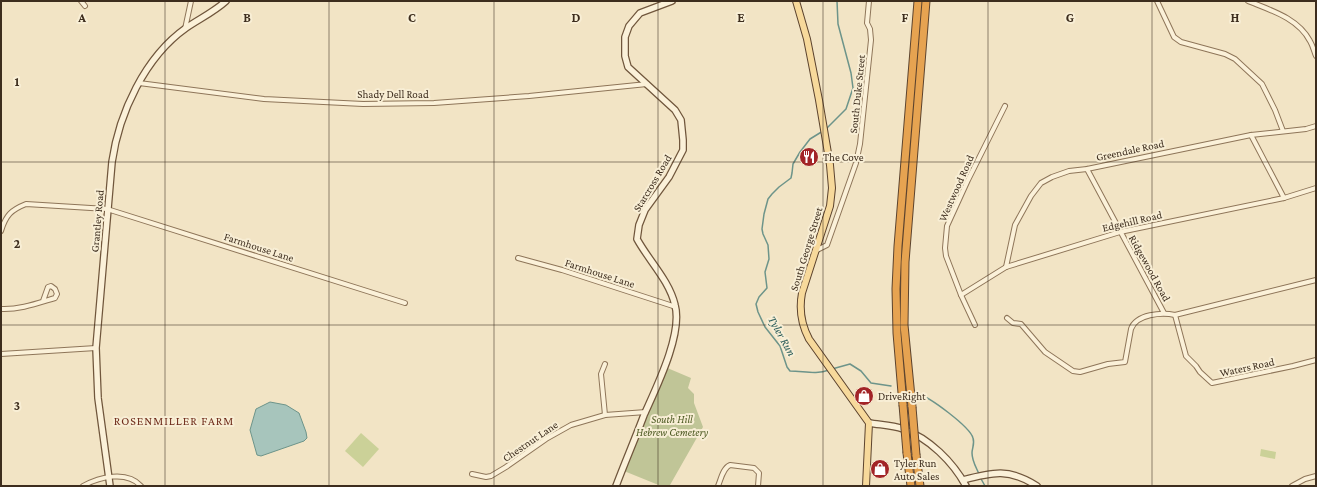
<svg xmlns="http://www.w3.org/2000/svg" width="1317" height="487" viewBox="0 0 1317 487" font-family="'Crimson Pro',serif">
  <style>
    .green { fill: #cbd198 }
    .cemetery { fill: #c0c597 }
    .water { fill: #a7c5bc; stroke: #6d948a }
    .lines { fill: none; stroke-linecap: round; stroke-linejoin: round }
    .stream { stroke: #6d948a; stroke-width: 1.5 }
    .street-casing { stroke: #8e7559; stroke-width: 6 }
    .secondary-casing { stroke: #70563c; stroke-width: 8 }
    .primary-casing { stroke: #5c432e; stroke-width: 8 }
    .highway-casing { stroke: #5c432e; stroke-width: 9 }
    .street { stroke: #fbf1d9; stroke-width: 4 }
    .secondary { stroke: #fbf1d9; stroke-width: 5.5 }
    .primary { stroke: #f7d99b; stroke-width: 6 }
    .highway { stroke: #e6a351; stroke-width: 7 }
    .highway-bridge-casing { stroke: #5c432e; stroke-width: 9; stroke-linecap: butt }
    .highway-bridge { stroke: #e6a351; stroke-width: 7 }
    .grid { fill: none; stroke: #3d2d1e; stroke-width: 1; stroke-opacity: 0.55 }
    .labels { text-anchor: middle; stroke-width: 4; stroke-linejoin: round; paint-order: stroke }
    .street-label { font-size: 11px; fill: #3d2d1e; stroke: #f8eed5 }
    .poi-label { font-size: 11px; fill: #3d2d1e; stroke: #f8eed5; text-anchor: start }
    .park-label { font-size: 11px; font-style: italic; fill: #4e5b23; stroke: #f8eed5 }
    .water-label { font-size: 12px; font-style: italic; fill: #2c5e5b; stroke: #f8eed5 }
    .neighbourhood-label { font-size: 12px; letter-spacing: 1px; fill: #6e2b1a; stroke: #f8eed5 }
    .grid-label { font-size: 13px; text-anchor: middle; font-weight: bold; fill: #3d2d1e; stroke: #f8eed5; stroke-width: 4; stroke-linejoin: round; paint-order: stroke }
  </style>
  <rect width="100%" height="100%" fill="#f2e4c5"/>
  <g class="green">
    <polygon points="361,433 379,449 363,467 345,451"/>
    <polygon points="1261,449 1276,452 1275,459 1260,456"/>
  </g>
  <polygon class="cemetery" points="665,367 691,378 688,388 694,394 694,403 703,427 670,485 661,486 624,471"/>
  <polygon class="water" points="270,402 286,405 299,413 306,432 307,438 304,441 261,456 257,455 250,430 256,409"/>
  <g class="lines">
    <g class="stream">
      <polyline points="826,129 846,109 853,88 851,73 838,24 837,1"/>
      <path d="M823,131L810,139L800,152L793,164L792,173L791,178L779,187L772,194L768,199L764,214L762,229L763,234L768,245L769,259L765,272L767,288L759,297L756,304L758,312L765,327L780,346L787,367L790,371C804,371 816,375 829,370"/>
      <polyline points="832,369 850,364 861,371 871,383 891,386"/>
      <path d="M918,394C930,397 970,427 973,438C975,444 972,448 972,453C972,461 976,467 979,474"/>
      <polyline points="980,477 985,486"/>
    </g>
    <g class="street-casing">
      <g id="street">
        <polyline points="81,1 85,6"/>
        <polyline points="1157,1 1174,37 1181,42 1225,54 1235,59 1262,84 1275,110 1283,131"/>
        <path d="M1248,1C1270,10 1298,18 1310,41C1313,46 1314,51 1316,56"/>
        <polyline points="185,29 191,1"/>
        <polyline points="139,83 264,99 363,104 434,103 529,96 647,84"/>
        <polyline points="1251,135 1284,198"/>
        <polyline points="1087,169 1164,313"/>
        <path d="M1,231C6,215 11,210 26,204L107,209L405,303"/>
        <polyline points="817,250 827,245 856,163 860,144 871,40 870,29 867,23 869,1"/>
        <polyline points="518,258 562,270 676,307"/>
        <polyline points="1006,267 1015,225 1031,196 1041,183 1052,177 1069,171 1087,169 1251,135 1306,129 1316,126"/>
        <polyline points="961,295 1006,267 1120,232 1284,198 1316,188"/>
        <path d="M1,309C19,310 38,303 55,298L57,294L55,289L51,286L48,287L43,301"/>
        <polyline points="1175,315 1186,356 1196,366 1200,372 1212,383 1293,366 1316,360"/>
        <path d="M1007,318L1013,323L1021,324L1045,352L1073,371L1080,372L1108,364L1125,362L1131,329C1136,314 1162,312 1175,315L1316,280"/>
        <polyline points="975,325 961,295 946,256 945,248 947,226 968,180 1005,106"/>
        <polyline points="1,354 96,348"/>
        <polyline points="605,364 601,374 605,415"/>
        <polyline points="472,474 486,477 491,476 506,467 546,439 571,425 605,415 646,412"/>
        <path d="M83,486C99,477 127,470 141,486"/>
        <path d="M718,486C721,479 723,468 730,465L754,468L759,473L758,486"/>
        <polyline points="1292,486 1305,479 1316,476"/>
      </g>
    </g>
    <g class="secondary-casing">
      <g id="secondary">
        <path d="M869,423C880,425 892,425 903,429C929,438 953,462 966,486"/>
        <path d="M963,480C993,472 1009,468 1037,486"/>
        <path d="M110,486L98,398L96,348L112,162C119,113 145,57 186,28C199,19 214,12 226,1"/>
        <path d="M616,486C625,462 635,439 644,415C656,388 683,334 675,305C669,280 649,261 637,239L639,225L645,210L669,177L683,150V140L681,120L675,110L628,67L625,56V37L629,26L640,13L672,1"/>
      </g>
    </g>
    <g class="primary-casing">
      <path id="primary" d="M796,1L807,39L819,100L830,165L832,188L830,206L802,293C799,309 801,324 809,339L869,423L866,486"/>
    </g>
    <g class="highway-casing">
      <g id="highway">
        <polyline points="903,405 897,333 896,289 898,246 918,1"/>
        <polyline points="912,407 904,325 905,262 926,1"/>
        <polyline points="907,453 911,486"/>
        <polyline points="916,455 920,486"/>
      </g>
    </g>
    <use href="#street" class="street"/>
    <use href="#secondary" class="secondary"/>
    <use href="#primary" class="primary"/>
    <use href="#highway" class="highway"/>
    <g class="highway-bridge-casing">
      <g id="highway-bridge">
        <polyline points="903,405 907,453"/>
        <polyline points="912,407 916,455"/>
      </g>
    </g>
    <use href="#highway-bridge" class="highway-bridge"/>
  </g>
  <path class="grid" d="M165,1V486M329,1V486M494,1V486M658,1V486M823,1V486M988,1V486M1152,1V486M1,162H1316M1,325H1316"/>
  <defs>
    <g id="restaurant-disc" transform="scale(1)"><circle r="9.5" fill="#a22427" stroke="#f8eed5"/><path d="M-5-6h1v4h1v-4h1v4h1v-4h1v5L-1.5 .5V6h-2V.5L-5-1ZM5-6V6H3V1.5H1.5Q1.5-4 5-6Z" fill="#fff"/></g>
    <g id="shop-disc" transform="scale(1)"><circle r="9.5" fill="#a22427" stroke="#f8eed5"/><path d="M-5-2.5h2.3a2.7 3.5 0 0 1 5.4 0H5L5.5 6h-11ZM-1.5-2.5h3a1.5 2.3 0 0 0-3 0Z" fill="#fff"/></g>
  </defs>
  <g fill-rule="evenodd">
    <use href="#restaurant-disc" x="809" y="157"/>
    <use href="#shop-disc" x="864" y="396"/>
    <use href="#shop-disc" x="880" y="469"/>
  </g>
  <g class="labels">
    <g class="street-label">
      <text x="393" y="98">Shady Dell Road</text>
      <text transform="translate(857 94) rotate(-84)" y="4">South Duke Street</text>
      <text transform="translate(1130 150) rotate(-12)" y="4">Greendale Road</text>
      <text transform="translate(652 183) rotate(-59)" y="4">Starcross Road</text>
      <text transform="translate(956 188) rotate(-66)" y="4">Westwood Road</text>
      <text transform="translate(97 221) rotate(-85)" y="4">Grantley Road</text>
      <text transform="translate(1132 221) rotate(-13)" y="4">Edgehill Road</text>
      <text transform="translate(259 247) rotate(18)" y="4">Farmhouse Lane</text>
      <text transform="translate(806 249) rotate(-73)" y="4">South George Street</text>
      <text transform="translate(1150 268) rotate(61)" y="4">Ridgewood Road</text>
      <text transform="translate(600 273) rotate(18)" y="4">Farmhouse Lane</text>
      <text transform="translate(1247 367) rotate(-12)" y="4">Waters Road</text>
      <text transform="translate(530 441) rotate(-34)" y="4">Chestnut Lane</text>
    </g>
    <g class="poi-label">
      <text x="823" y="161">The Cove</text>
      <text x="878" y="400">DriveRight</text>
      <text x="894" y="467">Tyler Run<tspan x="894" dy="13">Auto Sales</tspan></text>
    </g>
    <g class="park-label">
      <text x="672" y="423">South Hill<tspan x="672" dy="13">Hebrew Cemetery</tspan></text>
    </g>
    <g class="water-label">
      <text transform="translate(782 336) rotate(61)" y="4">Tyler Run</text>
    </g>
    <g class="neighbourhood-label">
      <text x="174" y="425">ROSENMILLER FARM</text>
    </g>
  </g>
  <g class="grid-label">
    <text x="82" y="22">A</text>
    <text x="247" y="22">B</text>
    <text x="412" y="22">C</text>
    <text x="576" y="22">D</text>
    <text x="741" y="22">E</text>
    <text x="905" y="22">F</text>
    <text x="1070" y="22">G</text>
    <text x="1235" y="22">H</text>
    <text x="17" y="86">1</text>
    <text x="17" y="248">2</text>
    <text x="17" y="410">3</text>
  </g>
  <rect width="1317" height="487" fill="none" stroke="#3d2d1e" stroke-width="4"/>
</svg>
